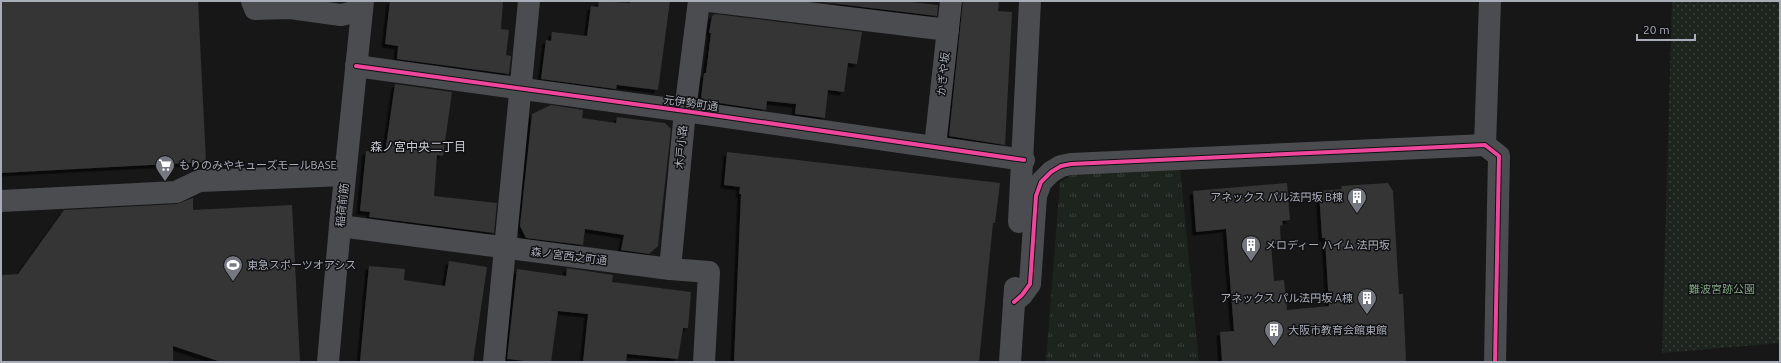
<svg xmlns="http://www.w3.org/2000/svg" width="1781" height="363" viewBox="0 0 1781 363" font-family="Ubuntu,'Noto Sans JP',sans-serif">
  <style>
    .grass { fill: url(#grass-tufts) }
    .park { fill: url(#park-dots) }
    .building { fill: #353536; filter: url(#shadow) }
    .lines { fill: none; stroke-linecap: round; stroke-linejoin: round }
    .minor { stroke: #4b4c50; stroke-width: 22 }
    .cycleway-casing { stroke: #111113; stroke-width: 6 }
    .cycleway { stroke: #ed469a; stroke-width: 4 }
    .labels { text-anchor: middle; stroke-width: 3; stroke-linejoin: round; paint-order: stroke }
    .street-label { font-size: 11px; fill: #a8adb8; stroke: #111113 }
    .poi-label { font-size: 11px; fill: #a8adb8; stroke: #111113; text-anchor: start }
    .park-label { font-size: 11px; fill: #7fa381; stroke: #111113 }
    .neighbourhood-label { font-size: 12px; fill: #c9ccd4; stroke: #111113 }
  </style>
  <defs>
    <pattern id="grass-tufts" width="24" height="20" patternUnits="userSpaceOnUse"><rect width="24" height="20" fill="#1d241e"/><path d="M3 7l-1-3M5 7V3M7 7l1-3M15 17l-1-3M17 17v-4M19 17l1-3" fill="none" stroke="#3b413d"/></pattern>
    <pattern id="park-dots" width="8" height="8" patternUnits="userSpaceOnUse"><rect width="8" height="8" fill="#1d241e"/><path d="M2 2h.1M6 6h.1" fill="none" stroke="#3b413d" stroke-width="1.8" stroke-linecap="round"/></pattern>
    <filter id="shadow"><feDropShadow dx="-3.5" dy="3.5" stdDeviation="0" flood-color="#0009"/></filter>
  </defs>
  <rect width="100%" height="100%" fill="#171717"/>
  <polygon class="grass" points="1180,167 1199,362 1046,362 1060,182 1075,173"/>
  <polygon class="park" points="1672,1 1780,1 1780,343 1662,353"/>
  <g class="building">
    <polygon points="1,1 198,1 206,162 1,173"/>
    <polygon points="390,1 503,1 501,29 509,30 506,55 511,56 509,74 397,59 398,46 385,44"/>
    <polygon points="599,1 630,3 631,1 670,1 658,90 617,85 616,89 541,79 546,40 551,41 552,32 587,36 591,6 598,7"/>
    <polygon points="813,1 902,1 938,5 937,16"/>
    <polygon points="963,1 999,1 998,11 1012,12 1005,145 949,136"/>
    <polygon points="715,14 862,32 857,64 848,63 844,92 828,90 825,118 795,114 796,104 767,101 766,110 706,101 701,98 704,73 706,73 711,33 709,33 712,16"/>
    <polygon points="395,84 452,92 443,156 437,155 434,196 497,203 494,233 369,217 370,212 360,211 366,151 385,153"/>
    <polygon points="551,105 583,110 582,118 616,123 617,117 665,123 671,129 658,246 649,254 621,250 624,235 585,229 583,245 526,238 520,226 532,114"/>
    <polygon points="727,152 1000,183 995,223 993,223 979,362 734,362 741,194 739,194 740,187 724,185"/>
    <polygon points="1287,183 1290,220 1282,221 1283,225 1280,226 1281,243 1271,244 1274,281 1284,280 1287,310 1329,306 1325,238 1322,238 1319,191 1342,189 1341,186 1388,183 1393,191 1399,294 1403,294 1406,362 1222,362 1220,332 1234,331 1226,229 1196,232 1193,191"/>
    <polygon points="193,198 193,210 292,205 300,362 221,362 173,346 173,362 1,362 1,275 18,274 64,210 177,204"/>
    <polygon points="449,261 487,267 473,362 360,362 369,266 405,269 404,280 445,286"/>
    <polygon points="567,268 613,275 612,282 691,292 688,328 683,328 678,359 627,354 626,362 583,362 588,314 558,311 551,362 533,362 507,359 517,269 566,276"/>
  </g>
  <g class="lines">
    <g class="minor">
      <polyline points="252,1 255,9 290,8 341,15 362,10"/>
      <polyline points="709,1 948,30"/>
      <polyline points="356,66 685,111 1024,160"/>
      <polyline points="1485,145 1490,1"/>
      <polyline points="935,147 951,1"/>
      <polyline points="1,201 176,192 199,181 345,175"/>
      <polyline points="1019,222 1030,1"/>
      <polyline points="340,226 670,269 709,272 704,362"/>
      <polyline points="670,269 685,111 699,1"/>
      <polyline points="1014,302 1022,295 1030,284 1036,196 1041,182 1051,172 1061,166 1071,164 1485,145 1499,156 1495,362"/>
      <polyline points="328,362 340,226 363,1"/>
      <polyline points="494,362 529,1"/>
      <polyline points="1010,362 1015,288"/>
    </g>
    <g class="cycleway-casing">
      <g id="cycleway">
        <polyline points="356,66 685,111 1024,160"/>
        <polyline points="1014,302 1022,295 1030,284 1036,196 1041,182 1051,172 1061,166 1071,164 1485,145 1499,156 1495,362"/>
      </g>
    </g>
    <use href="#cycleway" class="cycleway"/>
  </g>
  <defs>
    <g id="supermarket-pin" transform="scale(1)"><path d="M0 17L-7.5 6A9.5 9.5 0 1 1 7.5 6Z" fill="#757880" stroke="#111113"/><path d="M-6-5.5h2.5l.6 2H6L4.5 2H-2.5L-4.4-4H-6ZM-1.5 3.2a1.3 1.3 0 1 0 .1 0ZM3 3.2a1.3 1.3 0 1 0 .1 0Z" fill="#fff"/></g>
    <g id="building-pin" transform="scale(1)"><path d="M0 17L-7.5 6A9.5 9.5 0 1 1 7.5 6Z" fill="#757880" stroke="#111113"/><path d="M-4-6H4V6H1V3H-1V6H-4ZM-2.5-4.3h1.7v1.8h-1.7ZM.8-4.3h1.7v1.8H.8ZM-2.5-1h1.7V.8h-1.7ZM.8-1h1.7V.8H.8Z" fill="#fff"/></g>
    <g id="stadium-pin" transform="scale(1)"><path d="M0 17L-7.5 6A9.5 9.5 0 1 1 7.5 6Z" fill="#757880" stroke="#111113"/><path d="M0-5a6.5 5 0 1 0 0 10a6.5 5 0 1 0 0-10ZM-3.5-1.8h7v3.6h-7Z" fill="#fff"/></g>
  </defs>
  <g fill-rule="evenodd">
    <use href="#supermarket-pin" x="165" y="165"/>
    <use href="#building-pin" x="1357" y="197"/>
    <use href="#building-pin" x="1251" y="245"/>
    <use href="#stadium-pin" x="233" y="265"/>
    <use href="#building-pin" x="1367" y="298"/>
    <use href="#building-pin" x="1274" y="330"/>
  </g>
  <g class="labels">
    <g class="street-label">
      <text transform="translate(943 74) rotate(-84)" y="4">かぎや坂</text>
      <text transform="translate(691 103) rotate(8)" y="4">元伊勢町通</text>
      <text transform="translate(681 147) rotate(-85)" y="4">木戸小路</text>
      <text transform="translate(342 205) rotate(-84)" y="4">稲荷前筋</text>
      <text transform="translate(569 256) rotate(7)" y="4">森ノ宮西之町通</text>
    </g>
    <g class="poi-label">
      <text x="179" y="169">もりのみやキューズモールBASE</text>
      <text x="1343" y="201" text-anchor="end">アネックス パル法円坂 B棟</text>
      <text x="1265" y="249">メロディー ハイム 法円坂</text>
      <text x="247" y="269">東急スポーツオアシス</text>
      <text x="1353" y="302" text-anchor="end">アネックス パル法円坂 A棟</text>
      <text x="1288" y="334">大阪市教育会館東館</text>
    </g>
    <g class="park-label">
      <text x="1722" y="293">難波宮跡公園</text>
    </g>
    <g class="neighbourhood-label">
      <text x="418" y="151">森ノ宮中央二丁目</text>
    </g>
  </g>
  <rect width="1781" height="363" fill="none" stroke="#a8adb8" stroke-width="4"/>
  <path d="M1637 34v6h58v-6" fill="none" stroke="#a8adb8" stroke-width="2"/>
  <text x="1643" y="34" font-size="12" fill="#a8adb8" stroke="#111113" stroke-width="3" paint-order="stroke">20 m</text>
</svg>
